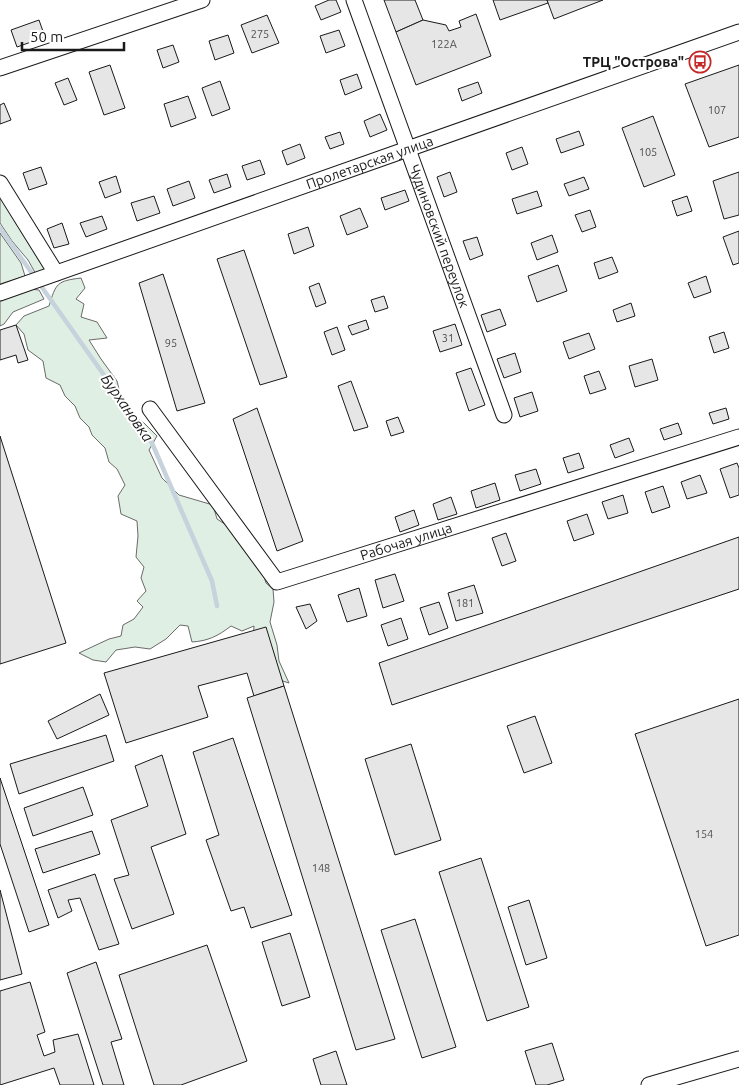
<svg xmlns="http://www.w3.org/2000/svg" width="739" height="1085" viewBox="0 0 739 1085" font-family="Ubuntu,sans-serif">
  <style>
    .green { fill: #e0efe3; stroke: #6a6a6a }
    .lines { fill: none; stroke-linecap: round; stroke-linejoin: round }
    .stream { stroke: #c6d2dc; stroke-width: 4.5 }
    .building { fill: #e6e6e6; stroke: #1a1a1a }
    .minor-casing { stroke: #1a1a1a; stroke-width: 17 }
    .minor { stroke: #fff; stroke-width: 15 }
    .labels { text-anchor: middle; stroke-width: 4; stroke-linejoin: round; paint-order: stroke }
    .number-label { font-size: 11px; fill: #4d4d4d }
    .poi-label { font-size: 14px; font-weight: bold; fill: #1a1a1a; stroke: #fff; text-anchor: end }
    .street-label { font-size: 14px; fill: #1a1a1a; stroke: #fff }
    .water-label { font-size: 15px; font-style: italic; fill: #1a1a1a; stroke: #fff }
  </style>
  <rect width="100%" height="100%" fill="#fff"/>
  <g class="green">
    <polygon points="0,191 48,272 37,276 28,260 12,241 0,223"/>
    <polygon points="0,233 21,263 25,276 0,284"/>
    <path d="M81,278L85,288L76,299L84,304L81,317L97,322L107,338L89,340L101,359L117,381L124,410L144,423L157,436L149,450L162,478L179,495L213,505L217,519L231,528L236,540L248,547L262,570L266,583L273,589L274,602L270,622L277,645L279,661L289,683L267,676L253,644L254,626L242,631L231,626C218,636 208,641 192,642L188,626L180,625L166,639L150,649L135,647L116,650L106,662L93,660L79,653L109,639L121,636L123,625L134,619L143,607L137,601L146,591L141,578L144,567L136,557L138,536L137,521L121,514L118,496L125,485L117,469L109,462L105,448L92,435L89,427L80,418L75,406L65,396L60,385L46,378L43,361L28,350L24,334L16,325L24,316L49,306C56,283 57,281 81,278Z"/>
    <polygon points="29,289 39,290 44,299 13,312 4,324 0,326 0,299"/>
  </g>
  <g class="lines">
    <polyline class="stream" points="0,228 152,443 212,581 217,606"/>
  </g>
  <g class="building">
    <polygon points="329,0 336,0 341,12 321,20 315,6"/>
    <polygon points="384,0 415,0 423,20 396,32"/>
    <polygon points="493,0 547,0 548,3 500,20"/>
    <polygon points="547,0 603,0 554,19"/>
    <polygon points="476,14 491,56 416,85 396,32 423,20 446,25 449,31 461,27 459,21"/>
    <polygon points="267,15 279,43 252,53 241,25"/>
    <polygon points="39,20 45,37 17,47 11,30"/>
    <polygon points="339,30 345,46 326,53 320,36"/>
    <polygon points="228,35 234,53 215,60 209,41"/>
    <polygon points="173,45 179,62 163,68 157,50"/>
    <polygon points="110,65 125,108 104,115 89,72"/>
    <polygon points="739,65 739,137 709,147 685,84"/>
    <polygon points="357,74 362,88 345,95 340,80"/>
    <polygon points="68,78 77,100 64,105 55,83"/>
    <polygon points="220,81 230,109 212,116 202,88"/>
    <polygon points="478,82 482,93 462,101 458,89"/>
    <polygon points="188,96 196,118 171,127 164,104"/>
    <polygon points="4,103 11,120 0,124 0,105"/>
    <polygon points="380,114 387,130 370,137 364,121"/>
    <polygon points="653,116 675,175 644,187 622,128"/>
    <polygon points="579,131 584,145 561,153 556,139"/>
    <polygon points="340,132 344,144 330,149 325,137"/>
    <polygon points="300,144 305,158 287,165 282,151"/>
    <polygon points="522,147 528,164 512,170 506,153"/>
    <polygon points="260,160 265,174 247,180 242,166"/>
    <polygon points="41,167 47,184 29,190 23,173"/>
    <polygon points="450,172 457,192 444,197 437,177"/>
    <polygon points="739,172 739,215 724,219 713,181"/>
    <polygon points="227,174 231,187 214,193 209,180"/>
    <polygon points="116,176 121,192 105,198 99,182"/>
    <polygon points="584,177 589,189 569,196 564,184"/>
    <polygon points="189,181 195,198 173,206 167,189"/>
    <polygon points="405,190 409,201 385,210 381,198"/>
    <polygon points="537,191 542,206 517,214 512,199"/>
    <polygon points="154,196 160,213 137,221 131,203"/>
    <polygon points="687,196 692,211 677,216 672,201"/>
    <polygon points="360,208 368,227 347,235 340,216"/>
    <polygon points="590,210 596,227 582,232 575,215"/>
    <polygon points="102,216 107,229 86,237 80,223"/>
    <polygon points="62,223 69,244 54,248 47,229"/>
    <polygon points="308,227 314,246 294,254 288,234"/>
    <polygon points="739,231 739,263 733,265 723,237"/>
    <polygon points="552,235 558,252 537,260 531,243"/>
    <polygon points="477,237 483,255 470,260 463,241"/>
    <polygon points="244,250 287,377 260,385 217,259"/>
    <polygon points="612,257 618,272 599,279 594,263"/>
    <polygon points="558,265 567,291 537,302 528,276"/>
    <polygon points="163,274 205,403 177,411 139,283"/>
    <polygon points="706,276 711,292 694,298 688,283"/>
    <polygon points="319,283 326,303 316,307 309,287"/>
    <polygon points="384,296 388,308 375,312 371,300"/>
    <polygon points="631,303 635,316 617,322 613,310"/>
    <polygon points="500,309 506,325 487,332 481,315"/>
    <polygon points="366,320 369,329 352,335 348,326"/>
    <polygon points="455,324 462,345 440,352 433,331"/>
    <polygon points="16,325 28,360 18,363 16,355 0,360 0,330"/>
    <polygon points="337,327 345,350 332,355 324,332"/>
    <polygon points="724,332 729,348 714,353 709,337"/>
    <polygon points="589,333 595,349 569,359 563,342"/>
    <polygon points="515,353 521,372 504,378 497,359"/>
    <polygon points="652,359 658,380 635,387 629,366"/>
    <polygon points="471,368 485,405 469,411 456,373"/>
    <polygon points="599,371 606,389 590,394 584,376"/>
    <polygon points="351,381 368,427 354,431 338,386"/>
    <polygon points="532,392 538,411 520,417 514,398"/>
    <polygon points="257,408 303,541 277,551 233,419"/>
    <polygon points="726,408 729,419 713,424 709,413"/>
    <polygon points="398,417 404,432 391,436 386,421"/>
    <polygon points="678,423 682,434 664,440 660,429"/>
    <polygon points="0,436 66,643 0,664"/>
    <polygon points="629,438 634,451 615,458 610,445"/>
    <polygon points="579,453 584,468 568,473 563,458"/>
    <polygon points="737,463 739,468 739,495 730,498 720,469"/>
    <polygon points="536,469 541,484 520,491 515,475"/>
    <polygon points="700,475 707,493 687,499 681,482"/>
    <polygon points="495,483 500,500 476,508 471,491"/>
    <polygon points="663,486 670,507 652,513 645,492"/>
    <polygon points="623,495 628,513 608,519 602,502"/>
    <polygon points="451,497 457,514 438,520 433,504"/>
    <polygon points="414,510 419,525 400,532 395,517"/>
    <polygon points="587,514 594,534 574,541 567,521"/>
    <polygon points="506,533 516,561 502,566 492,538"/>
    <polygon points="739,537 739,589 392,705 379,663"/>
    <polygon points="395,574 404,601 383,608 375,580"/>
    <polygon points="474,585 483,613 456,621 448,593"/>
    <polygon points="359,588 367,616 347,622 338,595"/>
    <polygon points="439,602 448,628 429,635 420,608"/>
    <polygon points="310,604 317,621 306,629 296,607"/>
    <polygon points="401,618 408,639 388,646 381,625"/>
    <polygon points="266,627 284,686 254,696 247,673 198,686 208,717 126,743 104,673"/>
    <polygon points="284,686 395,1039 356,1050 247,698"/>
    <polygon points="100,694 109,715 57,739 48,721"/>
    <polygon points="739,699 739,935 706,946 635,734"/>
    <polygon points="535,716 552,763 524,773 507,726"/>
    <polygon points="106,735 114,761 19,794 10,764"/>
    <polygon points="233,738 292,915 251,928 244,907 231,911 206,840 219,835 193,752"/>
    <polygon points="411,744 441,840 395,855 365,759"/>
    <polygon points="162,755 186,834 151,847 174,914 132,929 114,879 129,875 111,820 148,806 135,766"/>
    <polygon points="0,778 49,925 29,932 0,844"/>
    <polygon points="83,787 93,815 33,836 24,808"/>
    <polygon points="92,831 100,854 43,873 35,849"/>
    <polygon points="481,858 529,1007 487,1021 439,872"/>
    <polygon points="95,874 119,944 99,950 80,898 68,900 72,911 58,918 48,890"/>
    <polygon points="0,890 22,974 0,980"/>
    <polygon points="529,900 547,958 526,965 508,907"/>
    <polygon points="415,919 456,1047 422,1058 381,930"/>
    <polygon points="290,933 310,997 282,1006 262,942"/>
    <polygon points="207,945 247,1061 181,1085 154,1085 119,975"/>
    <polygon points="96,962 122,1039 111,1042 124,1085 103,1085 67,973"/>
    <polygon points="30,982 45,1032 37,1035 44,1056 55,1052 53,1040 78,1034 94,1085 60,1085 54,1068 0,1085 0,991"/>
    <polygon points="552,1043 564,1080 547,1085 536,1085 525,1051"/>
    <polygon points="336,1051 347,1085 321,1085 313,1059"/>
  </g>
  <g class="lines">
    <g class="minor-casing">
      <g id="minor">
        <path id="s1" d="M354,0L504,415"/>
        <polyline points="0,68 202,0"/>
        <polyline points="0,183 56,273"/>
        <path id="s2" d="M0,293L739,32"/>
        <path id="s3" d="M150,409L277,582L739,437"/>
        <polyline points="649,1085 739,1059"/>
      </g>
    </g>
    <use href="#minor" class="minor"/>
  </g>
  <defs>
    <g id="bus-ring" transform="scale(1.125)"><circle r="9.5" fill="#fff" stroke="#c62828" stroke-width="1.5"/><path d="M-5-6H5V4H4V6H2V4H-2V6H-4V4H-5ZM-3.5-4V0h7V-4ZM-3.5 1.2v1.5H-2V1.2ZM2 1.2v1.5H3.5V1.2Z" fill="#c62828"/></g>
  </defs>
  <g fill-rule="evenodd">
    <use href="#bus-ring" x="700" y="62"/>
  </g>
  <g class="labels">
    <g class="number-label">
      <text x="260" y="38">275</text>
      <text x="444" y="48">122А</text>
      <text x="717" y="114">107</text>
      <text x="648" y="156">105</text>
      <text x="448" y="342">31</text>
      <text x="171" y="347">95</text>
      <text x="465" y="607">181</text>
      <text x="704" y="838">154</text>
      <text x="321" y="872">148</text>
    </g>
    <g class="poi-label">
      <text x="684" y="67">ТРЦ "Острова"</text>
    </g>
    <g class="street-label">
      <text dy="5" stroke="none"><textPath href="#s2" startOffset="392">Пролетарская улица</textPath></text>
      <text dy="5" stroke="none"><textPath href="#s1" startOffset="251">Чудиновский переулок</textPath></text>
      <text dy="5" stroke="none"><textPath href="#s3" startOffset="350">Рабочая улица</textPath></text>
    </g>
    <g class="water-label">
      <text transform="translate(127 408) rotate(55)" y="5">Бурхановка</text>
    </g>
  </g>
  <path d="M22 42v8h102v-8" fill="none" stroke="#1a1a1a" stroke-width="2.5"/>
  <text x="30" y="42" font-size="15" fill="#1a1a1a" stroke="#ffffff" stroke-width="4" paint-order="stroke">50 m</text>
</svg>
